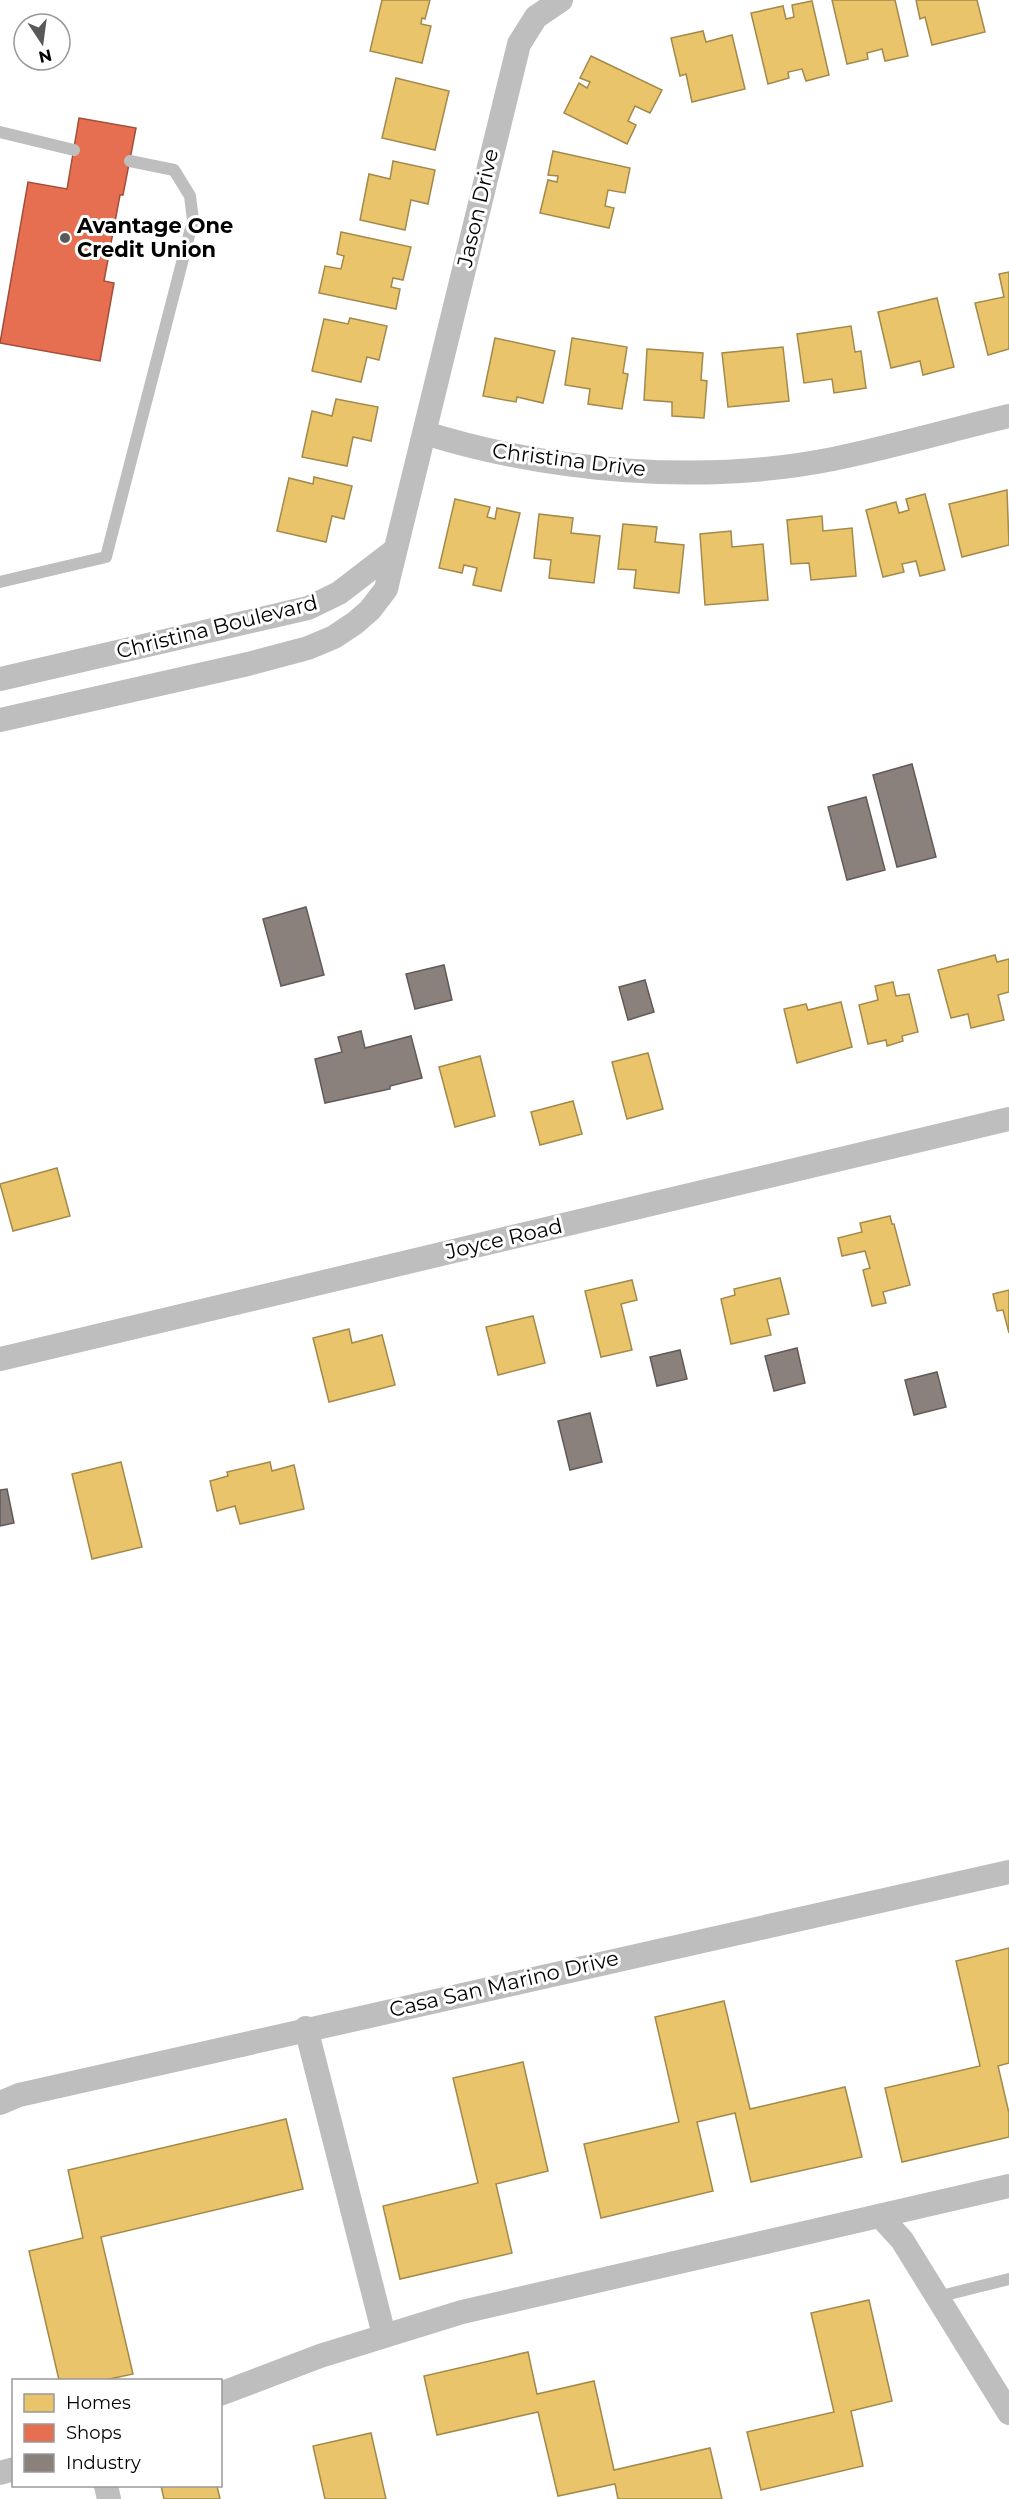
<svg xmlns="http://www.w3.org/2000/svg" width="1009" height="2499" viewBox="0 0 1009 2499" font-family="Montserrat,sans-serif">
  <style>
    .homes { fill: #e9c46a; stroke: #a3894a; stroke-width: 1.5 }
    .shops { fill: #e76f51; stroke: #a24e39; stroke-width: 1.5 }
    .industry { fill: #8a817c; stroke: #615a57; stroke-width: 1.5 }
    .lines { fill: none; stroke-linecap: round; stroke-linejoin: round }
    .service { stroke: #bebebe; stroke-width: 12 }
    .minor { stroke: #bebebe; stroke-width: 24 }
    .poi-dot { fill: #595959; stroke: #fff; stroke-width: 2 }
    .labels { text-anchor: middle; stroke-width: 6; stroke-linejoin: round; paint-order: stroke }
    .street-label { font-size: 21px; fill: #000; stroke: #fff }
    .poi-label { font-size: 21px; font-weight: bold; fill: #000; stroke: #fff; text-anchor: start }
  </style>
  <rect width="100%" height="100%" fill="#fff"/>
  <g class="homes">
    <polygon points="382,0 430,0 425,19 422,18 421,24 431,26 422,63 370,51"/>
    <polygon points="832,0 895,0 908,56 885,61 882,49 867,53 868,59 847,64"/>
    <polygon points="916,0 977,0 985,32 932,45 925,17 920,19"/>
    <polygon points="812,1 829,75 806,81 802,69 788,72 789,78 768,84 751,13 783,6 786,19 794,17 792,5"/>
    <polygon points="703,31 706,42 732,35 745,89 692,102 686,74 680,76 671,38"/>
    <polygon points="591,56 662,90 650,113 635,106 628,121 636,125 627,144 564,113 579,83 587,88 590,82 580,78"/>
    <polygon points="396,78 449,91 435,150 382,138"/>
    <polygon points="553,151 630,168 625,193 608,190 605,206 614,208 609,228 540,213 548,180 557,182 558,176 548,175"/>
    <polygon points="393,161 435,170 428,204 411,200 405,230 360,220 369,174 390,179"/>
    <polygon points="341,232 411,247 403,280 393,278 391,287 400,289 396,309 319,293 325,266 341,269 344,256 337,254"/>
    <polygon points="1009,272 1009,349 988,355 975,303 1004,297 999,274"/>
    <polygon points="937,298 954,367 923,375 920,361 891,368 878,312"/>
    <polygon points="350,318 387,326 379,360 367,357 361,382 312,371 324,319 348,324"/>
    <polygon points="851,326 855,352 861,351 866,388 834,393 832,379 804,383 797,334"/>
    <polygon points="495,338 555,351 543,403 517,397 516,402 483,396"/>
    <polygon points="572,338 627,347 623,373 628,374 622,409 588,404 590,389 565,385"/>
    <polygon points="783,347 789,401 728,407 722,353"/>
    <polygon points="647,349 703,353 701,380 707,381 704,418 672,416 672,402 644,400"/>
    <polygon points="336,399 378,407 371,441 353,437 347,466 302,457 312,411 332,416"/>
    <polygon points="314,477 352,486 344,519 332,516 326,542 277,531 289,478 313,484"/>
    <polygon points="1007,490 1009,545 962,557 949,504"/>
    <polygon points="925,494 945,570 920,576 916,561 902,564 904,572 883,577 866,510 896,502 899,513 909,510 906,499"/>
    <polygon points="455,499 490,507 487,517 495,519 497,508 520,513 501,591 473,585 477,568 464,565 462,573 439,568"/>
    <polygon points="539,514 573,518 571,533 600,536 594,583 549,578 551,560 534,558"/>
    <polygon points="822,516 823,531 852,528 856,576 811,580 809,563 791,564 787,520"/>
    <polygon points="623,524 657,527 655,542 684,545 679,593 634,588 636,570 618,569"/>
    <polygon points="731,531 732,547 763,544 768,600 705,605 700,534"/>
    <polygon points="995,955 997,962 1009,959 1009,992 998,995 1004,1020 971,1028 968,1014 951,1018 938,970"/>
    <polygon points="893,982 896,996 909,994 918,1032 902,1036 903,1041 887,1046 886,1040 868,1044 859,1005 878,1000 875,986"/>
    <polygon points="841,1002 852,1047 797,1063 784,1009 806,1004 808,1010"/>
    <polygon points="648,1053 663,1109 627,1119 612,1062"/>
    <polygon points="480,1056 495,1116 455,1127 439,1067"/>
    <polygon points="573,1101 582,1134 540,1145 531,1112"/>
    <polygon points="57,1168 70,1216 13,1231 0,1184"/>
    <polygon points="890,1216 892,1224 894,1224 910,1285 883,1292 886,1303 872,1306 863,1270 870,1268 865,1251 842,1256 838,1238 862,1232 860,1223"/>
    <polygon points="780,1278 789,1314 767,1319 771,1335 731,1344 721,1299 735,1295 734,1289"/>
    <polygon points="632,1280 637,1300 621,1304 632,1350 601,1357 585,1291"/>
    <polygon points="1009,1290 1009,1333 1003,1310 997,1311 993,1294"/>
    <polygon points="533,1316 545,1363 498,1375 486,1327"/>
    <polygon points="349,1329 352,1343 382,1335 395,1385 329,1402 313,1338"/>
    <polygon points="121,1462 142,1547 92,1559 72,1474"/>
    <polygon points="270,1462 272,1471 294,1465 304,1509 240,1524 235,1506 217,1511 210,1481 228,1476 227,1472"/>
    <polygon points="1009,1948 1009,2063 998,2066 1009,2113 1009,2137 902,2162 885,2088 980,2066 956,1961"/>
    <polygon points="724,2001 750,2109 845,2087 862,2157 751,2182 735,2113 697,2122 713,2191 601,2218 584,2144 679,2122 655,2017"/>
    <polygon points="523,2062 548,2171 496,2184 512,2253 400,2279 383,2206 478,2183 453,2078"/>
    <polygon points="286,2119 303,2189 101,2237 133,2374 105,2380 59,2380 29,2251 83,2238 68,2170"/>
    <polygon points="869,2300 892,2401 851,2411 863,2466 761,2490 747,2432 834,2412 811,2313"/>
    <polygon points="528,2352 537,2394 594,2381 614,2470 710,2448 722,2499 618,2499 615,2484 558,2496 538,2412 437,2435 424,2376"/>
    <polygon points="371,2433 386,2499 325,2499 313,2446"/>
    <polygon points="161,2486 217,2486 220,2499 164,2499"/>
  </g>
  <polygon class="shops" points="79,118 136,128 123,195 120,195 104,281 114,283 100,361 0,343 28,182 67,189"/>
  <g class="industry">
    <polygon points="912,764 936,857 897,867 873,775"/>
    <polygon points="866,797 885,870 847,880 828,807"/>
    <polygon points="306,907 324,975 281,986 263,919"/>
    <polygon points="444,965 452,1000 415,1009 406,974"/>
    <polygon points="645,980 654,1012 628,1020 619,987"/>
    <polygon points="361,1031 365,1048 411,1036 422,1078 390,1086 390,1089 325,1103 315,1059 342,1052 338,1037"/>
    <polygon points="797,1348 805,1383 774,1391 765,1356"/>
    <polygon points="680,1350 687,1379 657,1386 650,1357"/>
    <polygon points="937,1372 946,1407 914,1415 905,1380"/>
    <polygon points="590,1413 602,1462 570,1470 558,1421"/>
    <polygon points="7,1489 14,1523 0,1526 0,1490"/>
  </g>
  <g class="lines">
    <g class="service">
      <polyline points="0,132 74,150"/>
      <polyline points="0,582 106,557 193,220 190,196 174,170 130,161"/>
      <polyline points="937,2297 1009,2279"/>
    </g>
    <g class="minor">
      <path d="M425,433C550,472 703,485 833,459C892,447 950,430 1009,416"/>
      <polyline points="0,679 308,608 339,593 395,550"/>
      <polyline points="0,720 248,664 308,648 334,637 355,623 370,610 386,589 519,44 536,17 561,0"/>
      <polyline points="0,1359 1009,1119"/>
      <polyline points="306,2028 384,2335"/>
      <polyline points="0,2103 19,2095 1009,1872"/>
      <polyline points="880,2216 902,2240 1009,2413"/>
      <polyline points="220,2394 320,2356 462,2312 1009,2186"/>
      <polyline points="0,2473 14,2469"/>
      <polyline points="106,2486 109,2499"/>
    </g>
  </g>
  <circle class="poi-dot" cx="65" cy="238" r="6"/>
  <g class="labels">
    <g class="street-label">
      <text transform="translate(478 208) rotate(-77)" y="7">Jason Drive</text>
      <text transform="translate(569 460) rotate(7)" y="7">Christina Drive</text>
      <text transform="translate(217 627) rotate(-14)" y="7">Christina Boulevard</text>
      <text transform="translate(504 1239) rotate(-13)" y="7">Joyce Road</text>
      <text transform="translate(504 1984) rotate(-13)" y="7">Casa San Marino Drive</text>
    </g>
    <g class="poi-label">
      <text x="77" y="233">Avantage One<tspan x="77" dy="24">Credit Union</tspan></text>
    </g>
  </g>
  <rect x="12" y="2379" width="210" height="108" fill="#ffffff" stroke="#999999" stroke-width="1.5"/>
  <rect x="24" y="2394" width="30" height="18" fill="#e9c46a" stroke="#999999" stroke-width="1.5"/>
  <text x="66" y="2409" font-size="18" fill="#000000">Homes</text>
  <rect x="24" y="2424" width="30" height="18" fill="#e76f51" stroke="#999999" stroke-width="1.5"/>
  <text x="66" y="2439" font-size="18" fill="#000000">Shops</text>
  <rect x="24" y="2454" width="30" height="18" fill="#8a817c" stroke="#999999" stroke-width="1.5"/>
  <text x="66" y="2469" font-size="18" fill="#000000">Industry</text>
  <g transform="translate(42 42) rotate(167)"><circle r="28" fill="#ffffff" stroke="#999999" stroke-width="1.5"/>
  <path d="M0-4.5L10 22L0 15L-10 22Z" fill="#595959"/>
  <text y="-9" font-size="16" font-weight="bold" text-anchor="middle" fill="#000000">N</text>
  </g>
</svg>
